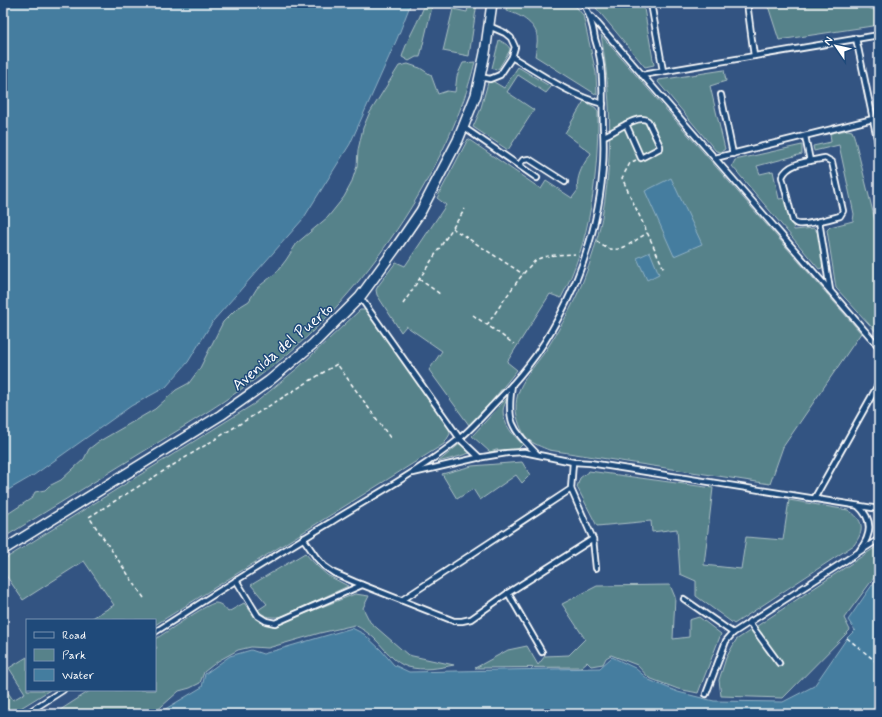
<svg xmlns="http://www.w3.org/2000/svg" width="882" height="717" viewBox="0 0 882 717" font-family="Mynerve,sans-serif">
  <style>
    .green { fill: #57828a; stroke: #abc0c4 }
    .water { fill: #447d9f; stroke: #8fb1c5 }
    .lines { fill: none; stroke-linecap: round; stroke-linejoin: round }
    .lane-casing { stroke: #fff; stroke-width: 8 }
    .street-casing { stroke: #fff; stroke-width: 12 }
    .path { stroke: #fff; stroke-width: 1.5; stroke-dasharray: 4 3; stroke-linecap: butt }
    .lane { stroke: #1f4a7a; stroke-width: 4.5 }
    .street { stroke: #1f4a7a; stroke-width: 9 }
    .labels { text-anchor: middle; stroke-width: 3; stroke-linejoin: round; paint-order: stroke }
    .street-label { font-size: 16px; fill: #fff; stroke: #1f4a7a }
  </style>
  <rect width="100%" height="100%" fill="#335482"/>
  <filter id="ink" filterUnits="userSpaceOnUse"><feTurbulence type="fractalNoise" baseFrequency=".025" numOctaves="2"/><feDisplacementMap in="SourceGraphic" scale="8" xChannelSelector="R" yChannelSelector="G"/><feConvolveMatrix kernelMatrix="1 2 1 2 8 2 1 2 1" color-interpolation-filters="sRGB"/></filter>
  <g filter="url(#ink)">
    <g class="green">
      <path d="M425,3H433L420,57H416L409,61L402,57C407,38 419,22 425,3Z"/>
      <polygon points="469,3 477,3 469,56 443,51 453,9 467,12"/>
      <path d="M507,3H573L583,15L596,73L597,95L535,56C536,49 538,43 537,36C536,24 518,13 506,11Z"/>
      <polygon points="592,3 643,3 654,65 645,67"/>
      <polygon points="764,3 861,3 869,8 879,12 879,25 779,40 769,9"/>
      <path d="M601,35L861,333L783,447L770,484L549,450C542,447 533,444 528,439C521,432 516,417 516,408C515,384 536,366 548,347C558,331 568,314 576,297C614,218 616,121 601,35Z"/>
      <path d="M499,40C504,43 509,45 510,50L499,68L496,70L492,68Z"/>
      <path d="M475,62C450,165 370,284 289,353C247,388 200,417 154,445C104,476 53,507 3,538V517L32,498L35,492L45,490L49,486L61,480L84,459L89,449L98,442L155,409L176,390L189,383L200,368L223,322L236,309L249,301L257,288L276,273L286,260L297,243L328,217L344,197L351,184L357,166L358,150L363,128L369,114L399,66L408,64L420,68L431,75L438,94L447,91L455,92L457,76L463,63Z"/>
      <polygon points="518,67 551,87 546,93 518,75 507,92 534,110 508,150 473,127 480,111 489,79 504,88"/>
      <polygon points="724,70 726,81 710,86 725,149 721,152 716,151 658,82 659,80"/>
      <path d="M584,101L596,108L598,112C598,176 591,241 561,298L550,294L507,362L517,370L492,401L469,425L429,370L442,351L406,326L401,332L377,295L376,290L378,286L396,262L405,266L446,205L437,198L468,139L541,189L546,181L572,198L578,190C576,181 580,171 584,164C586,159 590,158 591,153L565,133Z"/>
      <polygon points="848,130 852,131 854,136 875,220 879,219 879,335 836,288 827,230 830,227 853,221 854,214 839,145 814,151 813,146 831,142 830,133"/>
      <polygon points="802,145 802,154 757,166 760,174 773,171 779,199 786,198 794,230 814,228 818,233 823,265 822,268 819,269 732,166 735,160"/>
      <polygon points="360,310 365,310 370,314 449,426 450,434 444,444 155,625 155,620 89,620 114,605 84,561 23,600 3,571 3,560 254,404 299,367"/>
      <path d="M507,398C506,402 503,407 503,411C503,424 514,437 523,444L518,449L496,450L490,452L472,436Z"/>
      <polygon points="462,442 473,452 457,457 438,462"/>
      <polygon points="522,462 530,475 522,483 516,475 480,500 473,489 457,499 442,474 472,466"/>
      <path d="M589,471L713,488L704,565L741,569L746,537L783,540L789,500L848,510C864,520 865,530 854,545L734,624L696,596V581L680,574L677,529L652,532L651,521L597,526L577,487L580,478Z"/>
      <polygon points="879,545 879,571 844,618 850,630 783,698 721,696 719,680 726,658 736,640"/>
      <path d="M305,553L317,566L327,575L348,586L284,616C274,618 264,618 258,610L267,604L251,585Z"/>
      <polygon points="670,585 675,597 673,639 689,637 689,620 699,617 721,634 698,693 678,689 649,678 637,665 611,655 606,658 603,664 591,666 587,662 581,667 475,668 508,650 527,646 538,665 545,656 569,655 585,639 562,604 597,586"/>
      <path d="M355,594L369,596L363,608L370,622L408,655L454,665C439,668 423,671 408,667C394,663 385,649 375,639C369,633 362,629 355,625L320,633L268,648L251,647L238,650L218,661L204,672L200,683L190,688L179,691L153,714H54L91,690H155V649L157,648L155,645V639C166,633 206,604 215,603C221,603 225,608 228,612L244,603L256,618L273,626Z"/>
      <polygon points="27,657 27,690 50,690 11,714 3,714 3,685 13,700 25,693 9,668"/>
    </g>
    <g class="water">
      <polygon points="3,3 411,3 397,39 350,144 303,219 213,321 188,362 166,387 131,406 34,475 3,493"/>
      <polygon points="671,178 702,244 674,256 645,191"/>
      <polygon points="650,252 659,274 647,280 637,258"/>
      <polygon points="879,575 879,714 157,714 202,687 205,674 230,656 251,650 263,654 352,628 364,634 381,650 394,665 409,672 600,668 612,657 635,668 649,680 678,692 714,701 783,702 814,686 847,638 855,630 848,620"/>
    </g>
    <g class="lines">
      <g class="lane-casing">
        <g id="lane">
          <polyline points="651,3 663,71"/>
          <polyline points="747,3 754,56"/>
          <polyline points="592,17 879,347"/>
          <polyline points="856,38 879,148"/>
          <path d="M512,57C542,75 570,95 603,104"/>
          <polyline points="642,75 879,35"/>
          <polyline points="480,77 490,79 500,75 512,57 515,47 511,38 505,33 489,26"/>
          <polyline points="721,95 733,154"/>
          <polyline points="463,127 537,178"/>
          <path d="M604,136C615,132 638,113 648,121L660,146V148L641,158L626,124"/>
          <polyline points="805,136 810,161"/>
          <polyline points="715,158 873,119"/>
          <path d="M825,158L832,162L843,211L840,216C832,218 805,226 798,224C796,224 795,223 793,221L782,177C788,162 811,161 825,158Z"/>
          <polyline points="519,165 523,160 529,159 565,182"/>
          <polyline points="819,221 830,290"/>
          <polyline points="360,297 460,439 480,458"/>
          <path d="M512,385C506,423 512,428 537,454"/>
          <polyline points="413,473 477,458 507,453 524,452 573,462 590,463 879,509"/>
          <polyline points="571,489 593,539 596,568"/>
          <polyline points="814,499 879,383"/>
          <path d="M858,506C873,519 872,534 860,550"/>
          <polyline points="303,538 316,557 324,566 334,573 355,582 454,621 462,621 471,619 508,593 593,539"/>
          <polyline points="236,580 258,616 266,621 275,623 362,585"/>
          <polyline points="508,593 542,652"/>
          <polyline points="684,599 733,633"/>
          <polyline points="402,600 571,489 573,462"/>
          <polyline points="749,622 779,663"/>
          <path d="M155,632C213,595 272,557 331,522C374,495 420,471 459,439C471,429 482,417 492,406C508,390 523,373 536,355C581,289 608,207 603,127C602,104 604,82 600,59C599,52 597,45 595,39C593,26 590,14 583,3"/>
          <polyline points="706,694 726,641 733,633 879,539"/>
          <polyline points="26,714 63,690"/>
        </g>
      </g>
      <g class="street-casing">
        <polyline id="street" points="3,550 221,415 269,381 313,344 360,297 395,249 421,211 458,140 476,95 485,53 492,3"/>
      </g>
      <g class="path">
        <polyline points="636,160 630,163 622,178 664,269"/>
        <polyline points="452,228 523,274"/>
        <path d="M597,241C615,259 629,244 647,233"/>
        <polyline points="419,279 440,294"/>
        <polyline points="403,304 465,209"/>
        <polyline points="473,315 514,344"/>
        <path d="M487,325C496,312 527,264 538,259C549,254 563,255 575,254"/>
        <polyline points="144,598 89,517 337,364 391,439"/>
        <polyline points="847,638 879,664"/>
      </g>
      <use href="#lane" class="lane"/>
      <use href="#street" class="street"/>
    </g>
  </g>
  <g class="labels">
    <g class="street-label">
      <text transform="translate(282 346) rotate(-40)" y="6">Avenida del Puerto</text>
    </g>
  </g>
  <rect width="882" height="717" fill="none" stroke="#1f4a7a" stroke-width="16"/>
  <rect x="8" y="8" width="866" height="701" fill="none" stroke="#fff" stroke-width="1.5" filter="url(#ink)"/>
  <rect x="26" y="619" width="130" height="72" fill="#1f4a7a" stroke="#7992af"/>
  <rect x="34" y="632" width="20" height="6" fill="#1f4a7a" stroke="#7992af"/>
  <text x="62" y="639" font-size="12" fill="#ffffff">Road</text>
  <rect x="34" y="649" width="20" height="12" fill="#57828a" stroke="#7992af"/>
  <text x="62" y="659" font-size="12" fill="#ffffff">Park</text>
  <rect x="34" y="669" width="20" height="12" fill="#447d9f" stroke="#7992af"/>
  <text x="62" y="679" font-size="12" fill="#ffffff">Water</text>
  <g transform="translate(836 46) rotate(304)" stroke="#1f4a7a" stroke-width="3" paint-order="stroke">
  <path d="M0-3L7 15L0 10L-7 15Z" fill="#ffffff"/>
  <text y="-6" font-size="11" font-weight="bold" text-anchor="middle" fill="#ffffff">N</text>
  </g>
</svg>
